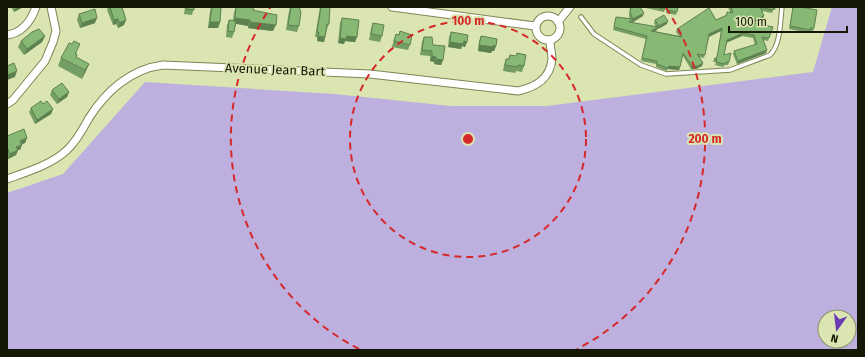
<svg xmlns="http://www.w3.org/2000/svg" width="865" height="357" viewBox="0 0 865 357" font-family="'Fira Sans',sans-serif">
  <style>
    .green { fill: #bdb0de; fill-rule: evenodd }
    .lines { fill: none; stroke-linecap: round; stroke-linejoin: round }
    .lane-casing { stroke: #7d8656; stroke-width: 5.5 }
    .street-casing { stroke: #7d8656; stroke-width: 9 }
    .lane { stroke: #fff; stroke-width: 3.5 }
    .street { stroke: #fff; stroke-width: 7 }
    .wall { fill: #749e64 }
    .shaded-wall { fill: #5e8151 }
    .building { fill: #87b874; stroke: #5e8151 }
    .ring { fill: none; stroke: #d62828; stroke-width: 2; stroke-dasharray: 7 5 }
    .labels { text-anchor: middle; stroke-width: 4; stroke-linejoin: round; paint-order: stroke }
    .street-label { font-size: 13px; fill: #151805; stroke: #dae5b1 }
    .centre { fill: #d62828; stroke: #dae5b1; stroke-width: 2 }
    .ring-label { font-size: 12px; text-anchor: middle; font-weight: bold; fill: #d62828; stroke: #dae5b1; stroke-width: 4; stroke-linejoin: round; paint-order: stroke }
  </style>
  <rect width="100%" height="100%" fill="#dae5b1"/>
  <path class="green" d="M832,7H858V350H7V193L63,174L145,82L334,94L451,106H547L813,72ZM825,317H849V341H825Z"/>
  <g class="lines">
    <g class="lane-casing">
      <path id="lane" d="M581,17L594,34L641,65L666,74L730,70L770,55C781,44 780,22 782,7"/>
    </g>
    <g class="street-casing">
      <g id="street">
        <polyline points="392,7 535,26"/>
        <circle cx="548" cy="28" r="12"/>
        <polyline points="558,22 570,7"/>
        <path d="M7,35C22,33 31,21 36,7"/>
        <polyline points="7,104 13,100 45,61 53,42 56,31 51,7"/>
        <path d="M7,179C27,172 51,165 67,150C77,141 83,129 89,118C106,91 131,69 163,65L370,74L518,91C536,87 550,79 552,59C552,53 550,47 550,41"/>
      </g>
    </g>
    <use href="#lane" class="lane"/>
    <use href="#street" class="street"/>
  </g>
  <g class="wall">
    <polygon points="11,7 23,7 14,12"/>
    <polygon points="108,7 122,7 124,25 118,28 116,24 113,25 107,10"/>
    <polygon points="185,7 194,7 192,15 184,14"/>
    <polygon points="211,7 221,7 220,22 218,28 208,28 210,11"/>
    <polygon points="236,7 253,10 273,31 248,28 248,26 236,24 234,32 232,38 226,37 227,25 229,20 233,20 234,12"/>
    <polygon points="290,7 299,7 299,26 297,32 286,30 289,11"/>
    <polygon points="320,7 330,7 329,24 327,29 324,42 317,41 317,37 315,37"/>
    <polygon points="630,7 638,7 643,16 632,23 656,27 654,23 655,20 667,24 658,29 657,28 657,30 654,31 679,36 676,32 677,29 716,20 726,16 727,12 730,12 728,7 776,7 775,10 773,10 772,13 762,11 764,16 763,19 754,23 773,27 768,41 763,40 766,53 737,64 733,54 734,51 755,45 753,38 742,36 727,42 724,55 729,62 728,65 725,65 723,67 715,65 716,62 713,62 714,59 717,58 721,31 709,37 704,58 699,57 703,63 702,66 696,69 691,69 683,56 679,70 668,69 666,71 656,67 656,64 641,61 646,39 613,30 616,17 630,19 629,16"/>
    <polygon points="646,7 664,7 665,9 664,12 646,8"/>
    <polygon points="667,7 678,7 676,15 666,13"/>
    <polygon points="793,7 814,28 813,31 810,31 809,33 789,29"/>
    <polygon points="79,14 95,23 80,28 77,20"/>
    <polygon points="342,18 357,37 355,42 345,41 344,44 338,43 340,23"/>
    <polygon points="373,23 382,36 380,42 369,40 371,29"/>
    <polygon points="400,31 410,45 408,50 392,47 394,39 396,34 399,35"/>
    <polygon points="451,32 467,42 465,47 462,46 461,49 448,47 449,37"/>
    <polygon points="45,36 42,42 24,55 18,47 21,41"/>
    <polygon points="481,36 496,46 494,51 492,51 491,53 478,51 479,42"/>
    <polygon points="424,37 433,45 443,60 441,65 434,64 434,62 430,61 430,56 420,55 422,42"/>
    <polygon points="77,52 76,55 77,55 76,58 89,64 85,73 82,79 58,66 61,58"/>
    <polygon points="517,53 524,66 522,72 516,71 515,73 503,71 504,65 506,59 508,59 510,55 516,56"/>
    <polygon points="52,90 69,92 67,97 57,104 50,95"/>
    <polygon points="43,104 53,109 51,114 35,124 29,112 31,108"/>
    <polygon points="7,136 27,138 25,143 22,144 20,150 18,150 16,155 8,159 7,157"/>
  </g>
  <g class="shaded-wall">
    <polygon points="16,7 23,7 14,12"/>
    <polygon points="644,13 643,16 632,22 633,19"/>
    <polygon points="764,16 763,19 748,25 750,22"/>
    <polygon points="97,18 95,23 80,28 82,23"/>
    <polygon points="235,18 250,20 248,26 233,23"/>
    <polygon points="118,19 116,24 113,25 114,20"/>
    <polygon points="126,20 124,25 118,28 119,23"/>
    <polygon points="668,21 667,24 658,29 659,26"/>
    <polygon points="210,22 220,22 218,28 208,28"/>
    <polygon points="250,22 276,25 273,31 248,28"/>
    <polygon points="658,27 657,30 650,34 651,31"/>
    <polygon points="722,28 721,31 708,37 709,34"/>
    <polygon points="743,33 742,36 726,43 727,40"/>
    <polygon points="45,36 42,42 24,55 27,49"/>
    <polygon points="318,36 325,37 324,42 317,41"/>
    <polygon points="347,36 357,37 355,42 345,41 344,44 338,43 340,38"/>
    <polygon points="464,41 467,42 465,47 462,46 461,49 448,47 450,42"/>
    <polygon points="479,45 493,45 496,46 494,51 492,51 491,53 478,51"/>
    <polygon points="767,50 766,53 737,64 738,61"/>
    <polygon points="432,56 436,57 434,62 430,61"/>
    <polygon points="436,59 443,60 441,65 434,64"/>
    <polygon points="703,63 702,66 696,69 691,69 692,66"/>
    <polygon points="89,64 85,73 82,79 85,70"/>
    <polygon points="669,66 680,67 679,70 668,69 666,71"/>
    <polygon points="17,71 15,77 7,80 7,75"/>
    <polygon points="69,92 67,97 57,104 59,99"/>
    <polygon points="53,109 51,114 35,124 37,120"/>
    <polygon points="27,138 25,143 18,146 20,141"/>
    <polygon points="22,145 20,150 18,150 16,155 8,159 10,154 16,147"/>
  </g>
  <g class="building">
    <polygon points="110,7 122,7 126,20 119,23 118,19 114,20"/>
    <polygon points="187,7 194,7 194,10 186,9"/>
    <polygon points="212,7 221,7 220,22 210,22"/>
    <polygon points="236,7 254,7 253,10 257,11 277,15 276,25 250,22 250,20 235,18"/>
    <polygon points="291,7 299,7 301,12 299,26 288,25"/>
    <polygon points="321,7 330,7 329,24 327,24 325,37 318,36 319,32 317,32"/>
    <polygon points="631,7 638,7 638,8 640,7 644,13 633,19 630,13"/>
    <polygon points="656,7 664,7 665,9"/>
    <polygon points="668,7 678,7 677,12 667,10"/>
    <polygon points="731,7 774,7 773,10 760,7 764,16 750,22 773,27 769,38 762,37 767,50 738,61 734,51 757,44 754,35 743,33 727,40 724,55 731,53 729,62 726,62 724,64 716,62 717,59 714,59 717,57 722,28 709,34 705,55 697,54 703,63 698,66 692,66 683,53 680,67 669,66 668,68 657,64 657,61 642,58 647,36 614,27 616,17 633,19 629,22 658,27 651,31 682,37 677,29 709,8 716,20 727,15 727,12 733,13"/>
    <polygon points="793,7 801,7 817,10 814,28 810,28 810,30 790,26"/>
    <polygon points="95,9 97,18 82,23 79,14"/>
    <polygon points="664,15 668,21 659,26 655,20"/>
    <polygon points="342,18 359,20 357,37 347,36 346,39 340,38"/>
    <polygon points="229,20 236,21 234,32 228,31"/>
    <polygon points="373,23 384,25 382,36 371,34"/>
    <polygon points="39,29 45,36 27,49 21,41 32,32"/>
    <polygon points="400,31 412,35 410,45 394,41 396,34 399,35"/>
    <polygon points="451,32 468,35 467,42 464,41 463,44 450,42"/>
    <polygon points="481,36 497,39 496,46 493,45 493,47 479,45"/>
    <polygon points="424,37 432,37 433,45 445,46 443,60 436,59 436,57 432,56 432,51 422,50"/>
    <polygon points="74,41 80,44 75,54 77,55 76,57 89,64 85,70 61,58 69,43 72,44"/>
    <polygon points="517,53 526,55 524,66 518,65 517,67 505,65 506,59 509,59 510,55 516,56"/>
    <polygon points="14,63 17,71 7,75 7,66"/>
    <polygon points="62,83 69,92 59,99 52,90"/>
    <polygon points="41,101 43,104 47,101 53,109 37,120 31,108"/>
    <polygon points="24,129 27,138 20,141 22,145 16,147 18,150 10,154 7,147 7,136"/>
  </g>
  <g class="ring">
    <circle cx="468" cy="139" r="118"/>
    <path d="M359 349A237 237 0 0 1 270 8M666 8A237 237 0 0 1 577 349"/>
  </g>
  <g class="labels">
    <g class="street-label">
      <text transform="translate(275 69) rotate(2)" y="5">Avenue Jean Bart</text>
    </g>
  </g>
  <circle cx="468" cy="139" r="6" class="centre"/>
  <g class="ring-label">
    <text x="468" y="25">100 m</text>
    <text x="705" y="143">200 m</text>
  </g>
  <rect width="865" height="357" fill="none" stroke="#151805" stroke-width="16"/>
  <g transform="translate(837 329) rotate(194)"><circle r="19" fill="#dae5b1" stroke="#8b936c"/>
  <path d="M0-3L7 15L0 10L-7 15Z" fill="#6b3bb3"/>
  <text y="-6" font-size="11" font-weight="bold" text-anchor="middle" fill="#151805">N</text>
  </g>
  <path d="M729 26v6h118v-6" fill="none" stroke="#151805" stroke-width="2"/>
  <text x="735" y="26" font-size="12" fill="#151805" stroke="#dae5b1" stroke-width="3" paint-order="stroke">100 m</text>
</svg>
